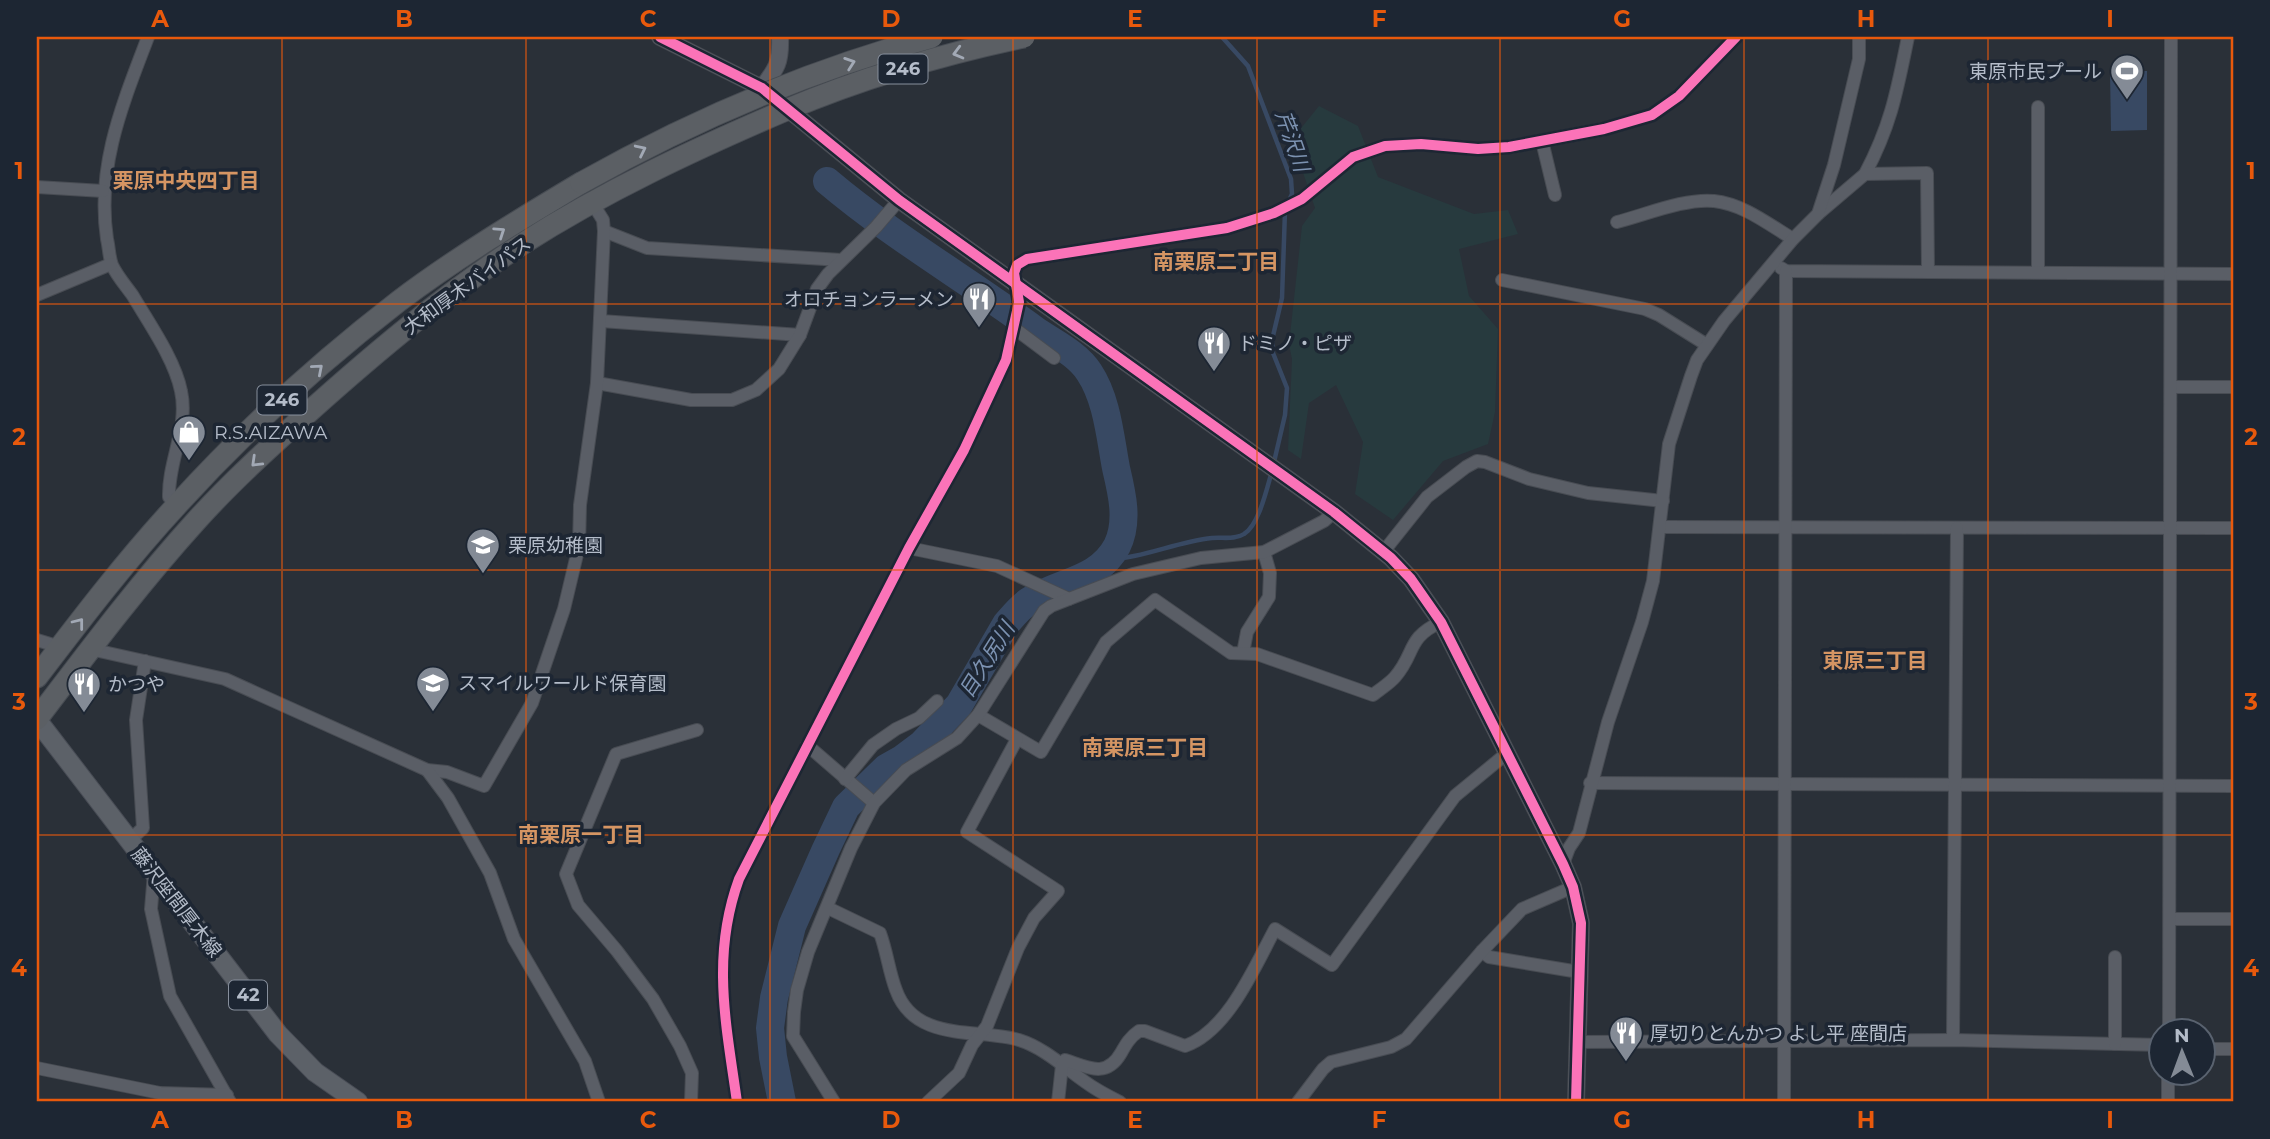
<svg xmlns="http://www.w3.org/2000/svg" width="2270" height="1139" viewBox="0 0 2270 1139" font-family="Montserrat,'Noto Sans JP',sans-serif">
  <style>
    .green { fill: #273a3e }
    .water { fill: #384963 }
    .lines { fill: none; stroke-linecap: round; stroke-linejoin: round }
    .stream { stroke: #384963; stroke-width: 4.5 }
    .river { stroke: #384963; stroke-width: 28 }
    .minor-casing { stroke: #484c53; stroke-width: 14 }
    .tertiary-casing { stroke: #484c53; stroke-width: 18 }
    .primary-casing { stroke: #484c55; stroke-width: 21 }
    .trunk-casing { stroke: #474c53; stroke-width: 23 }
    .minor { stroke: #5a5e66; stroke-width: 12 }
    .tertiary { stroke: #5a5e66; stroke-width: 16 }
    .primary { stroke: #5c6168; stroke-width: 19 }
    .trunk { stroke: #5b5f64; stroke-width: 21 }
    .trunk-bridge-casing { stroke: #474c53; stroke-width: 23; stroke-linecap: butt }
    .trunk-bridge { stroke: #5b5f64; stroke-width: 21 }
    .cycleway-casing { stroke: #1d2633; stroke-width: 15 }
    .cycleway { stroke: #fb73b8; stroke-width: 10 }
    .oneway { stroke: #a2a9b5 }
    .grid { fill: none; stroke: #e8590c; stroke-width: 2; stroke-opacity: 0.55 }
    .labels { text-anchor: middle; stroke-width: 7; stroke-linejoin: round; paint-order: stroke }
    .shield { fill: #1d2633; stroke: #878f9c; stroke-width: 2 }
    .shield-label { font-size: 18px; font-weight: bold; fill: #b4bcc9 }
    .poi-label { font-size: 19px; fill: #b4bcc9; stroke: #1d2633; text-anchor: start }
    .street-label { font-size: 19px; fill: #b4bcc9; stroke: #1d2633 }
    .water-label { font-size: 21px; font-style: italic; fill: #7c92b1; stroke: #1d2633 }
    .neighbourhood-label { font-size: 21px; font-weight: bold; fill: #d59563; stroke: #1d2633 }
    .neatline { fill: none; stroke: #e8590c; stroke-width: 2.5 }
    .grid-label { font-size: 23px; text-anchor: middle; font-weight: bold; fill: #e8590c }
  </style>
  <rect width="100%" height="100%" fill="#2a3038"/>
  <polygon class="green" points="1319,106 1358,126 1378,177 1474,214 1508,210 1518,234 1459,249 1469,296 1498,329 1495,412 1488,444 1443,461 1393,520 1355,494 1363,442 1336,385 1309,403 1301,459 1288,450 1292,359 1289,344 1302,226 1315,208 1296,152 1298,132"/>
  <polygon class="water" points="2110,71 2147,71 2147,130 2111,131"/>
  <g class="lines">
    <g class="stream">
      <polyline points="1222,37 1248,66 1291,179 1292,194 1288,203"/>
      <polyline points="1274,462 1285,415 1287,388 1273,353 1272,340 1282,298 1285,211"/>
      <path d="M1106,560C1143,558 1176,542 1212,538C1222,537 1235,540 1244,534C1259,525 1267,488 1272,471"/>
    </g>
    <path class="river" d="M782,1102L773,1057L770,1028L774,998L792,926L826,849L846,807L886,768L902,759L922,744L959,705L1006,624C1013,616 1020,607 1029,601C1058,581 1098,582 1117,546C1129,522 1122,493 1116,468C1110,436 1107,399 1089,372C1077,353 1052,342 1034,329C966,279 892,236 827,181"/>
    <g class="minor-casing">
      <g id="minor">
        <path d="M148,37C123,103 96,166 107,239C109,247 109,257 112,265C117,276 126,286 133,296C149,323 175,360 181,391C189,427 168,461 169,497L177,505"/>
        <polyline points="2038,107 2038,272"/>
        <polyline points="1542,141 1555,195"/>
        <path d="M1865,174C1891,125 1897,91 1908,37"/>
        <polyline points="37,187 103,191"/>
        <polyline points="1818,214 1865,174 1927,173 1928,272"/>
        <path d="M1617,222C1645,215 1685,198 1714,201C1743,204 1768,224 1793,239"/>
        <polyline points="604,231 647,248 841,260"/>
        <polyline points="1781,268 1786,271 2233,274"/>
        <polyline points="1502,280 1645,309 1659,315 1707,345"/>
        <polyline points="37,295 111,264"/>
        <polyline points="601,321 800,335"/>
        <polyline points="1014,328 1054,358"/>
        <polyline points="597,383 691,400 732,400 756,390 779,369 800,335 817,289 828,274 876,227 899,200"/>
        <polyline points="2172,387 2233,387"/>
        <polyline points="1660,527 2233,528"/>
        <polyline points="909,548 997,566 1069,599"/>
        <polyline points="1384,551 1427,497 1466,467 1477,461 1485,462 1529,479 1588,493 1663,501"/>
        <polyline points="37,640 60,647"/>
        <polyline points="90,649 225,679 427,770 447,772 484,786 532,703 564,609 579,546 580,505 597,383 604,231 603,220 593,204"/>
        <polyline points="1243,653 1247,632 1269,597 1270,573 1264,552"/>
        <path d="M978,715L1041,752L1106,642L1155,600L1231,653L1257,654L1373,695C1380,689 1389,684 1395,677C1416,653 1406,638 1441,622"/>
        <polyline points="807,745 874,803"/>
        <polyline points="427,770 448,798 490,873 514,939 585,1061 599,1102"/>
        <polyline points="845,779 873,745 896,729 919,718 937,701"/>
        <polyline points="1590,783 2233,786"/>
        <polyline points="129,841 143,828 136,720 145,661"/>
        <polyline points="1563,864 1569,848 1579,833 1608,722 1642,622 1653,581 1669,444 1691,376 1697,360 1724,321 1793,239 1818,214 1834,165 1859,59 1859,37"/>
        <polyline points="154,873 151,909 170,996 230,1102"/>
        <path d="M828,908L880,933C887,952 889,972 896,990C915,1043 978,1028 1019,1040C1048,1049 1071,1074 1096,1089C1104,1094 1112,1098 1120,1102"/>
        <polyline points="2170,919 2233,919"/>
        <polyline points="1482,951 1489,957 1579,972"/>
        <polyline points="2169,1030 2171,37"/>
        <polyline points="1953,1040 1957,528"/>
        <polyline points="1577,1042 1953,1040 2162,1045"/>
        <polyline points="2115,1044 2115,957"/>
        <polyline points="2204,1049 2233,1049"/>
        <polyline points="37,1068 160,1093 227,1095"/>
        <polyline points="691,1102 692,1073 680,1046 653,999 617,951 578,905 566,874 616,754 697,730"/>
        <path d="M737,1102C726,1023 711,956 739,879L909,548L964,450L1006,360L1019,302L1014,273L1017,265L1027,259L1227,228L1274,213L1302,199L1353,157L1385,146L1421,144L1478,149L1509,147L1604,129L1652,115L1679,96L1736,37"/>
        <polyline points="834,1102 793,1036 794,1012 797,990 808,952 851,848 874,803 906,770 957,738 978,715 1044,611 1051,606 1133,574 1201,558 1264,552 1324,521 1334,512"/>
        <polyline points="928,1102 959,1073 972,1045 987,1026 1018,948 1034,918 1058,891 967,832 1017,739"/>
        <path d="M1058,1102L1062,1065L1065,1060C1087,1067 1106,1079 1121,1053C1126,1044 1130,1037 1139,1031H1145L1185,1046C1228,1031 1255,966 1275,929L1332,965L1455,796L1506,754"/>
        <polyline points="1298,1102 1323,1069 1331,1062 1391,1047 1406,1039 1482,951 1522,909 1573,887"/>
        <polyline points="1784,1102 1786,271"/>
        <polyline points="2168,1102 2168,1072"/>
      </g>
    </g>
    <g class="tertiary-casing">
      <g id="tertiary">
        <polyline points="660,37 762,88 899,200 1334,512 1391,558 1411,579 1441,622 1563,864 1573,887 1581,923 1576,1102"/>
        <path d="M762,88C777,68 781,62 780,37"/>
      </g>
    </g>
    <g class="primary-casing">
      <polyline id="primary" points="37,720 278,1034 315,1072 358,1102"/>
    </g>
    <g class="trunk-casing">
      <g id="trunk">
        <path d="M37,677C82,618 127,559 177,505C244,431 320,362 399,301C456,258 519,220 581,183"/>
        <path d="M37,719C88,652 139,584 196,521C231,482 271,446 310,411C377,351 446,293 522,244C605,191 695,149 786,110"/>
      </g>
    </g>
    <use href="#minor" class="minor"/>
    <use href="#tertiary" class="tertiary"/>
    <use href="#primary" class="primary"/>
    <use href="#trunk" class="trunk"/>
    <g class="trunk-bridge-casing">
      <g id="trunk-bridge">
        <path d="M786,110C862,78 943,54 1024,37"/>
        <path d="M581,183C691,121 810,70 932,37"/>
      </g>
    </g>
    <use href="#trunk-bridge" class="trunk-bridge"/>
    <g class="cycleway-casing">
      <g id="cycleway">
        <polyline points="660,37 762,88 899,200 1334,512 1391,558 1411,579 1441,622 1563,864 1573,887 1581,923 1576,1102"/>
        <path d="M737,1102C726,1023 711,956 739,879L909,548L964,450L1006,360L1019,302L1014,273L1017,265L1027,259L1227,228L1274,213L1302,199L1353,157L1385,146L1421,144L1478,149L1509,147L1604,129L1652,115L1679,96L1736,37"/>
      </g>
    </g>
    <use href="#cycleway" class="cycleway"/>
  </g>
  <defs><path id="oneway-chevron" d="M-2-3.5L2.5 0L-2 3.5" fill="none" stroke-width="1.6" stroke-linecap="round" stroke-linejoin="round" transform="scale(1.75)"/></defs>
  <g class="oneway">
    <use href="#oneway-chevron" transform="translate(958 53) rotate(165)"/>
    <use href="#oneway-chevron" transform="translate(850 63) rotate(-19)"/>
    <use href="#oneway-chevron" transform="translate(641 150) rotate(-26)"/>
    <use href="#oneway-chevron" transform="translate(500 232) rotate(-34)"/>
    <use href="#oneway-chevron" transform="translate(318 369) rotate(-41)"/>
    <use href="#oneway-chevron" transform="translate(256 462) rotate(136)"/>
    <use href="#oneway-chevron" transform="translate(79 623) rotate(-52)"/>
  </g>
  <path class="grid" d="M282,37V1102M526,37V1102M770,37V1102M1013,37V1102M1257,37V1102M1500,37V1102M1744,37V1102M1988,37V1102M37,304H2233M37,570H2233M37,835H2233"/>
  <defs>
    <g id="stadium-pin" transform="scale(1.75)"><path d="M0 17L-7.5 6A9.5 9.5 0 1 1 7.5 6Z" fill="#848b96" stroke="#1d2633"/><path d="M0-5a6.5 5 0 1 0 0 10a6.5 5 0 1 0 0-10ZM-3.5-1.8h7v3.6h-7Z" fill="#fff"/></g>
    <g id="restaurant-pin" transform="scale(1.75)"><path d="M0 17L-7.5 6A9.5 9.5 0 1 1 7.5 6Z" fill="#848b96" stroke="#1d2633"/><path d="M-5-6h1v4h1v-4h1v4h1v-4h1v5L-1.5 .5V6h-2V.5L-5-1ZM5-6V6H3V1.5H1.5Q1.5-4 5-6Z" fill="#fff"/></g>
    <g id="shop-pin" transform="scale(1.75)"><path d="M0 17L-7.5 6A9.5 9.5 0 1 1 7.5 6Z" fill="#848b96" stroke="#1d2633"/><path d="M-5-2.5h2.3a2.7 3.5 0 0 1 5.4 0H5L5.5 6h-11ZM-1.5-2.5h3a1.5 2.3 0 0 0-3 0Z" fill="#fff"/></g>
    <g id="school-pin" transform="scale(1.75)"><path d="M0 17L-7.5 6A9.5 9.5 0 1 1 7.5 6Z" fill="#848b96" stroke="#1d2633"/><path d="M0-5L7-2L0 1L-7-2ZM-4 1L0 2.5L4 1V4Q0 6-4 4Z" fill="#fff"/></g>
  </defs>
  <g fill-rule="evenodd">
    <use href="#stadium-pin" x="2127" y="71"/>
    <use href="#restaurant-pin" x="979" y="299"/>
    <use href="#restaurant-pin" x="1214" y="343"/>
    <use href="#shop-pin" x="189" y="432"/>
    <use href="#school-pin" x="483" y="545"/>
    <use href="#school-pin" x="433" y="683"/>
    <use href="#restaurant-pin" x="84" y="684"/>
    <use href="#restaurant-pin" x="1626" y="1033"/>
  </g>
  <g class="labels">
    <g class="shield">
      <rect x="878.5" y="54.5" width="49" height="29" rx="5"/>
      <rect x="257.5" y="385.5" width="49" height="29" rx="5"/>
      <rect x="229" y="980.5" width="38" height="29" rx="5"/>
    </g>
    <g class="shield-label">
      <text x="903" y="75">246</text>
      <text x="282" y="406">246</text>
      <text x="248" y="1001">42</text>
    </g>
    <g class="poi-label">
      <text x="2102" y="78" text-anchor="end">東原市民プール</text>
      <text x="954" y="306" text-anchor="end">オロチョンラーメン</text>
      <text x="1238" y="350">ドミノ・ピザ</text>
      <text x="214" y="439">R.S.AIZAWA</text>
      <text x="508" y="552">栗原幼稚園</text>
      <text x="458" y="690">スマイルワールド保育園</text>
      <text x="108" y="691">かつや</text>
      <text x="1650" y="1040">厚切りとんかつ よし平 座間店</text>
    </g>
    <g class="street-label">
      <text transform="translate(467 285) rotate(-36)" y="7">大和厚木バイパス</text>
      <text transform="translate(177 902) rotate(52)" y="7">藤沢座間厚木線</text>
    </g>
    <g class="water-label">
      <text transform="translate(1292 141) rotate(71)" y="7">芹沢川</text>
      <text transform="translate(987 660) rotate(-58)" y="7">目久尻川</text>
    </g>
    <g class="neighbourhood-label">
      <text x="186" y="188">栗原中央四丁目</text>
      <text x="1216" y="269">南栗原二丁目</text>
      <text x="1875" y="668">東原三丁目</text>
      <text x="1145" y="755">南栗原三丁目</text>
      <text x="581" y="842">南栗原一丁目</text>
    </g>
  </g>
  <rect width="2270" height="1139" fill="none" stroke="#1d2633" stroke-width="77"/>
  <g transform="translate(2182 1052) rotate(359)"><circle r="33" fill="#1d2633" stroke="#59626f" stroke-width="2"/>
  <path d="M0-5L12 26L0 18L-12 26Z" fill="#848b96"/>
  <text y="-10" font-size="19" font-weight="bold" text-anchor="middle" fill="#b4bcc9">N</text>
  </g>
  <rect x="38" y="38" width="2194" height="1062" class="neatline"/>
  <g class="grid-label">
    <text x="160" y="27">A</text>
    <text x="404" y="27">B</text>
    <text x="648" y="27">C</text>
    <text x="891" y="27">D</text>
    <text x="1135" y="27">E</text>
    <text x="1379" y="27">F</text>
    <text x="1622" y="27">G</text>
    <text x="1866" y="27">H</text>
    <text x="2110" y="27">I</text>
    <text x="19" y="179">1</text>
    <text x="2251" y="179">1</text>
    <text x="19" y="445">2</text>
    <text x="2251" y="445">2</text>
    <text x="19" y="710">3</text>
    <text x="2251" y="710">3</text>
    <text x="19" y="976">4</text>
    <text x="2251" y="976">4</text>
    <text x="160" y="1128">A</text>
    <text x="404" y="1128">B</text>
    <text x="648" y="1128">C</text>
    <text x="891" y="1128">D</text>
    <text x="1135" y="1128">E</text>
    <text x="1379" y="1128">F</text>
    <text x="1622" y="1128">G</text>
    <text x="1866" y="1128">H</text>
    <text x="2110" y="1128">I</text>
  </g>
</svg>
